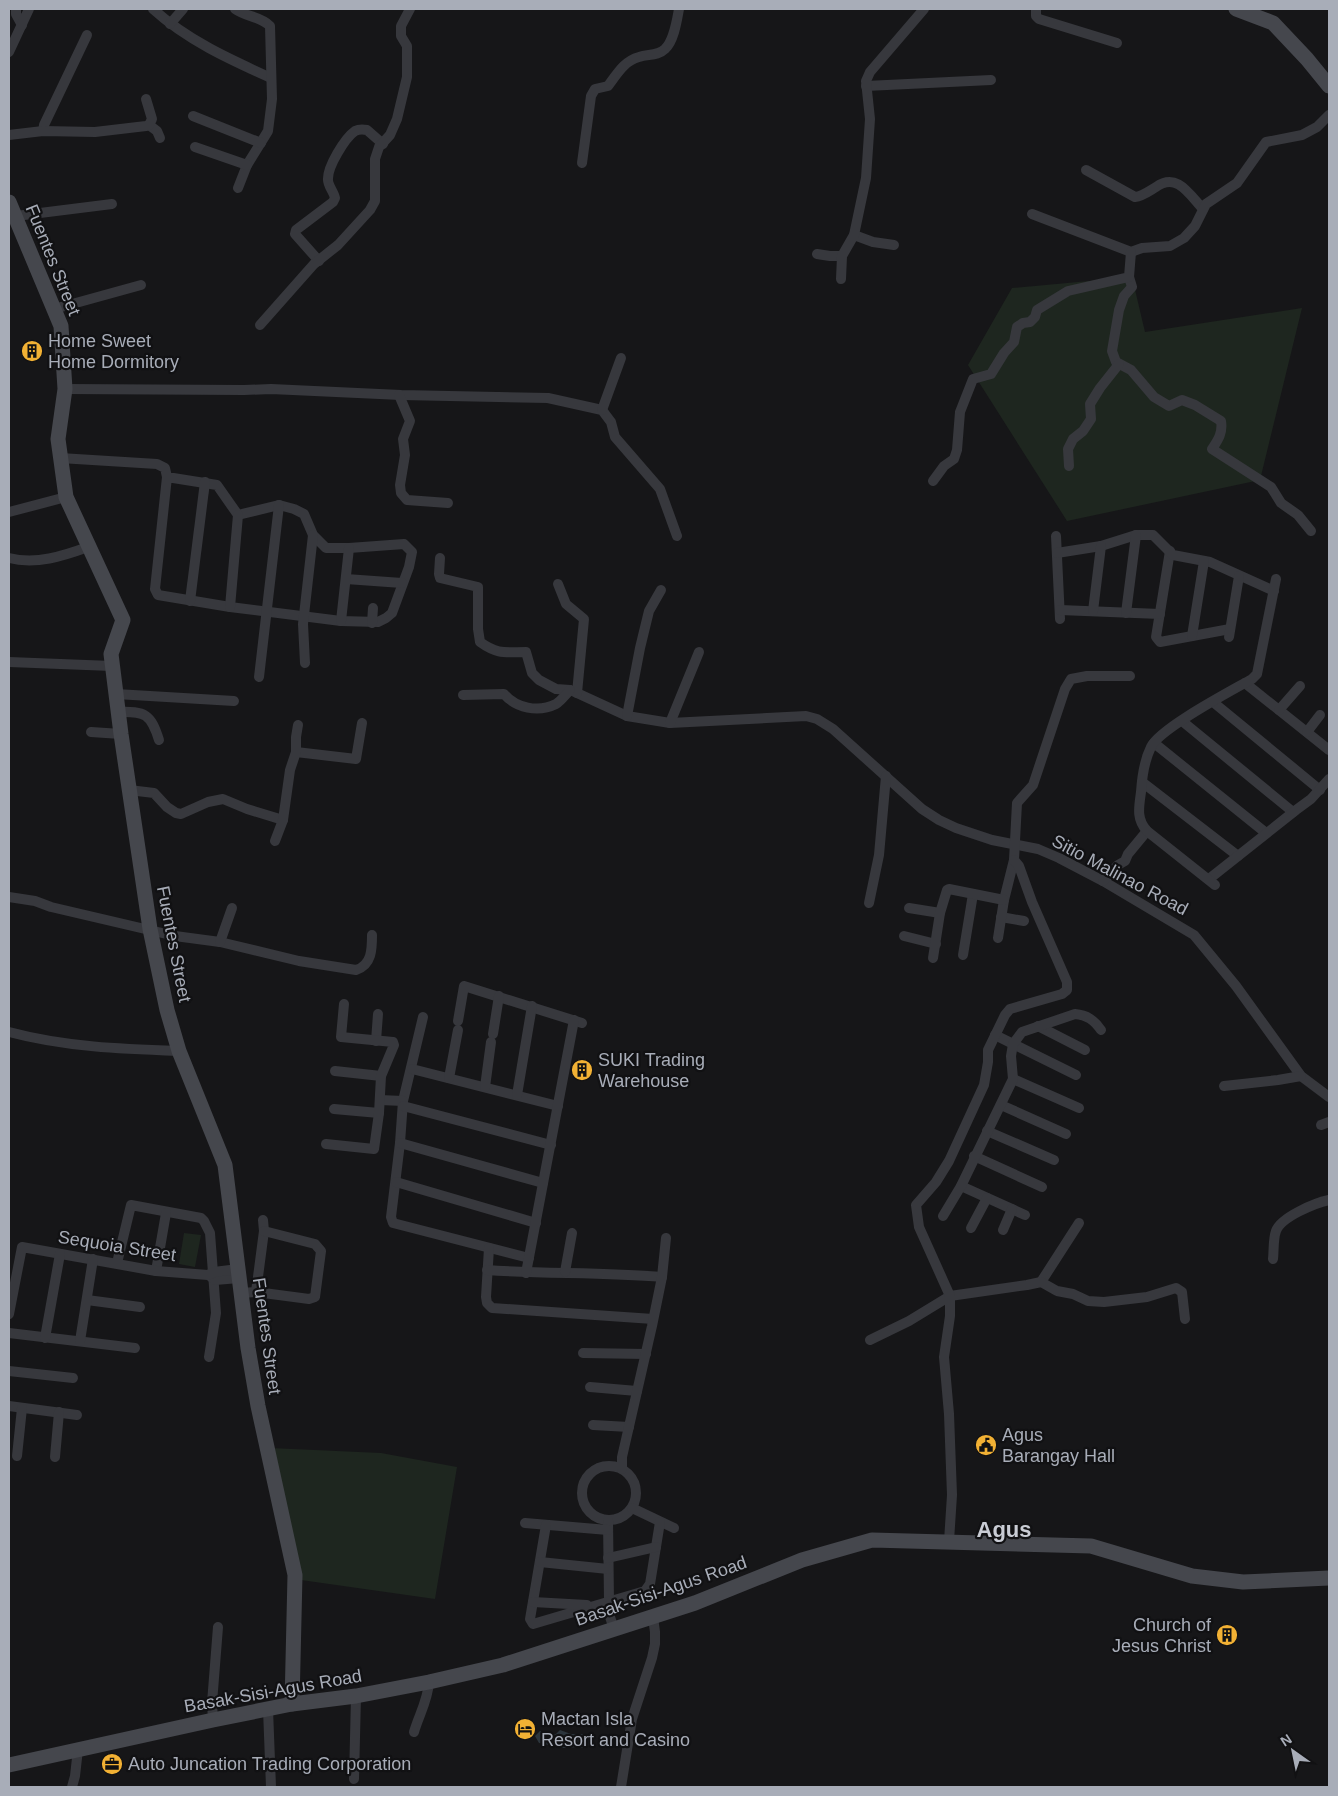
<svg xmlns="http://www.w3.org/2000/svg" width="1338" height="1796" viewBox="0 0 1338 1796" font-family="Helvetica,sans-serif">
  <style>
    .green { fill: #1e261f }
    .water { fill: #2c353c }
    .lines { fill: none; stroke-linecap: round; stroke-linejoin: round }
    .street { stroke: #37383d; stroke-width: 10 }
    .secondary { stroke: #45474d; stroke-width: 15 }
    .labels { text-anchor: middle; stroke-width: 4.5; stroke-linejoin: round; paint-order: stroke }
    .street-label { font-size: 18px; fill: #a8adb8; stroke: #111113 }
    .poi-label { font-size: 18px; fill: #a8adb8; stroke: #111113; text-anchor: start }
    .district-label { font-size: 22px; font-weight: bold; fill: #c9ccd4; stroke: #111113 }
  </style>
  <rect width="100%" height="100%" fill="#161618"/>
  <g class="green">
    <polygon points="1132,277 1145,332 1302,308 1260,480 1067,521 968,365 1012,288"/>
    <polygon points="184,1233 201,1235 195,1267 179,1264"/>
    <polygon points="270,1448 381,1453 457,1467 435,1599 301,1580"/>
  </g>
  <polygon class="water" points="560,1730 571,1734 586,1734 591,1736 592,1743 585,1748 578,1747 564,1748 539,1743 535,1736 540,1731 545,1732 547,1736 556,1734"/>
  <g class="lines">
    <g class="street">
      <polyline points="16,9 16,14 22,25"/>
      <path d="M153,9C187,40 229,59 271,78"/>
      <path d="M235,9C246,17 260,16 270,26L272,99L268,131L247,165L238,188"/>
      <polyline points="1036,9 1036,16 1039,19 1117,43"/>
      <polyline points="170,24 183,9"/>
      <polyline points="9,52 29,9"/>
      <polyline points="866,86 991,80"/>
      <polyline points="193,116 261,143"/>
      <polyline points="149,125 157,131 160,138"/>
      <polyline points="43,131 44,125 87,35"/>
      <polyline points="9,135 43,131 95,132 146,126 149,125 152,119 146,99"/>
      <polyline points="195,147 247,165"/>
      <path d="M582,163L591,96L595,89L608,86C617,74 624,61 639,57C648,54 658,56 665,49C674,41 677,20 679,9"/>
      <path d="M1086,170L1135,197C1143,196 1149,191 1156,187C1177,172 1189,194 1203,209"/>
      <polyline points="1032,214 1131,252 1142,248 1170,246 1184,238 1195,226 1206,204 1237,183 1266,142 1302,135 1317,127 1329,115"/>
      <polyline points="16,216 112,204"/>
      <polyline points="854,235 873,242 894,245"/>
      <polyline points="817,254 830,256 842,256"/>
      <path d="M319,261L295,234L296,230L333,202L335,198C334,192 328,186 328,180C327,167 345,138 355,131C359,129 362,129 367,130L383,144"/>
      <path d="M1129,277L1132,287L1124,296L1119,310L1112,351L1116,362L1131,370L1154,397L1169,406L1182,400L1195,405L1221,421C1223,433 1218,440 1212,449L1271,487L1281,503L1298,515L1311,531"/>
      <polyline points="841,279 842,256 854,235 866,178 870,119 866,81 870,72 924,9"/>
      <polyline points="54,309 141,285"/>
      <polyline points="260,325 314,264 338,245 370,210 375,201 375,159 379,147 390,135 397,119 407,77 407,46 401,36 401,26 410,9"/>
      <polyline points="65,389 244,390 271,389 401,395 548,398 602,410 611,422 615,437 660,489 677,536"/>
      <polyline points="399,395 410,421 403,439 405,455 400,485 401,493 407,500 448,503"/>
      <polyline points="602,410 621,358"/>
      <polyline points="60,458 157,464 165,468 167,477 155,589 158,595 230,607 341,621 378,622 386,618 392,613 409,567 412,552 404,544 349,548 326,548 313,535 304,514 294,509 279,505 238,515 217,485 167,477"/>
      <polyline points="1069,466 1068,449 1073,439 1083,431 1091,419 1090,404 1100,388 1119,364"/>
      <polyline points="933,481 944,466 954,459 957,450 960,412 973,379 991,374 1004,353 1014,342 1017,327 1023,323 1030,322 1035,317 1037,310 1068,291 1129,277 1131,252"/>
      <polyline points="9,512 66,497"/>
      <polyline points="1056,536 1060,619"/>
      <polyline points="1170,551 1156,637 1160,642 1230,629"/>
      <polyline points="1057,553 1101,546 1136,535 1153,535 1173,555 1210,562 1274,591"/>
      <path d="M9,558C36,565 63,556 88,547"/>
      <path d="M440,558L439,574L440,578L478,587V629L480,642C498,655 506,652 526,652L532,673L539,680L556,689L570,690L577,693L627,716L670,723L806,716L817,719L833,729L922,809L939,820L956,828L992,840L1038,849L1059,858L1103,881L1194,935L1236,986L1301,1076L1329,1097"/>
      <polyline points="346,579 402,583"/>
      <polyline points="558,584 566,604 584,619 577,693"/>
      <polyline points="190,601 205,482"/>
      <polyline points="230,607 238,515"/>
      <polyline points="1060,610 1160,614"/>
      <polyline points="1093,611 1101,546"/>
      <polyline points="1126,613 1136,535"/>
      <polyline points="341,621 349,548"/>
      <polyline points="372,623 373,608"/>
      <polyline points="1192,636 1204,561"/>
      <polyline points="1229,637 1239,576"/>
      <polyline points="9,662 112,666"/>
      <polyline points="305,663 303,624 313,535"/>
      <polyline points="259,677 279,505"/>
      <polyline points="1245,683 1329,750"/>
      <polyline points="116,694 234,701"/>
      <path d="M463,695L504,694C516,708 538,713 556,704C561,701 566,694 570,690"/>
      <polyline points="1213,702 1320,790"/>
      <polyline points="1279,710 1300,686"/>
      <path d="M118,712C145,711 151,714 159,740"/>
      <polyline points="627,716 640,648 649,611 661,590"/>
      <polyline points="1182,721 1293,812"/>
      <polyline points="670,723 699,652"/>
      <polyline points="91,732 121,734"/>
      <polyline points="1307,732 1320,715"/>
      <polyline points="1154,743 1266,833"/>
      <polyline points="296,752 356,759 362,723"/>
      <polyline points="1142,782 1238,856"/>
      <polyline points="129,790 154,793 167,807 176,813 181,814 208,802 223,799 247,809 283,820"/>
      <polyline points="275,841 283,820 290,770 296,752 296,737 298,725"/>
      <polyline points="1209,879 1296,810 1311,799 1329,779"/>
      <polyline points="1103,881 1118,865 1125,861 1128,854 1147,831"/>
      <path d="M1215,885L1147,831C1136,819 1139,807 1141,792C1142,777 1144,761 1151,747C1160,728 1231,691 1252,679L1257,674L1276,579"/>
      <path d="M9,897L35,901L51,907L175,936L220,942L299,961L356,970C372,965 372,949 372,935"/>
      <polyline points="869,903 879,855 886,776"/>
      <polyline points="909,908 940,913"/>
      <polyline points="1001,917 1024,921"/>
      <polyline points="904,936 936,944"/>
      <polyline points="998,938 1004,900 1014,860 1017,803 1033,785 1065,689 1071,679 1087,676 1130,676"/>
      <polyline points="220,942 232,908"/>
      <polyline points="963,955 973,894"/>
      <polyline points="933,958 940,913 947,890 949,889 1004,900"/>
      <polyline points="423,1017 403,1101 400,1143 391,1217 393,1223 529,1258"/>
      <polyline points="458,1021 464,986 582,1023"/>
      <polyline points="1038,1026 1085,1050"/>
      <path d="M9,1032C65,1047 122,1049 179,1051"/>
      <polyline points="493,1034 499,996"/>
      <polyline points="995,1035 1076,1075"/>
      <polyline points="376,1041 378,1014"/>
      <polyline points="412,1069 558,1106"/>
      <polyline points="335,1071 381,1076"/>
      <polyline points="449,1078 458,1030"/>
      <polyline points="1013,1079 1079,1108"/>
      <polyline points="1224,1086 1278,1080 1301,1076"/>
      <polyline points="485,1087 491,1042"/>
      <polyline points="517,1095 532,1006"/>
      <polyline points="380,1100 403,1101"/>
      <polyline points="1001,1105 1066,1134"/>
      <polyline points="403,1106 551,1145"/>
      <polyline points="334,1109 379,1113"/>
      <polyline points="1321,1125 1329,1122"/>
      <polyline points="987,1131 1054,1160"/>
      <polyline points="400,1143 543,1183"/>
      <polyline points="326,1144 374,1149 379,1113 381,1076 394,1045 393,1042 341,1037 344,1004"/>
      <polyline points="974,1156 1042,1187"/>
      <polyline points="396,1182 536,1223"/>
      <polyline points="961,1186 1025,1215"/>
      <path d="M943,1216L961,1186L1013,1079L1011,1056L1013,1044L1022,1032L1075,1014C1087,1015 1094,1020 1101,1030"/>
      <polyline points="971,1228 987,1198"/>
      <polyline points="1003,1230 1012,1209"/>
      <polyline points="489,1248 486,1297 487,1303 492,1308 653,1319"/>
      <path d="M1273,1259C1274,1250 1273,1239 1276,1231C1281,1217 1315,1203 1329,1200"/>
      <polyline points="117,1263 131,1205 201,1218 204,1221 210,1233 216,1313 209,1357"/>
      <path d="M487,1270C545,1274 603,1272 662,1277"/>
      <polyline points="156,1271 166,1213"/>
      <polyline points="565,1272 572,1233"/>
      <polyline points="526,1273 574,1020"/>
      <polyline points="211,1277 215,1280 239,1278"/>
      <polyline points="1041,1282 1079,1223"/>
      <polyline points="256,1292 264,1231 263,1220"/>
      <polyline points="241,1293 256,1292 309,1299 315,1297 321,1251 315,1244 264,1231"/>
      <polyline points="87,1300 140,1307"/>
      <polyline points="9,1314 22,1247 156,1271 208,1275 214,1272 238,1269"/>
      <polyline points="9,1333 135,1348"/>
      <polyline points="45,1338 60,1254"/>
      <polyline points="870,1340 909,1321 950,1296 1027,1285 1041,1282 1057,1291 1073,1294 1088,1301 1104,1302 1147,1297 1176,1288 1182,1292 1185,1319"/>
      <polyline points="80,1341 93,1259"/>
      <polyline points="583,1353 646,1354"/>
      <polyline points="9,1371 73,1378"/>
      <polyline points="590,1387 637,1391"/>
      <polyline points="9,1406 77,1415"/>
      <polyline points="593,1425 629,1427"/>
      <polyline points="17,1456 22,1408"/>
      <polyline points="55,1457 59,1412"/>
      <circle cx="609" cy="1493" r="27"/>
      <polyline points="622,1469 622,1457 652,1326 662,1277 666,1238"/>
      <polyline points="632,1508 674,1528"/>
      <polyline points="608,1520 609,1601 607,1608 614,1629"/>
      <polyline points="525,1523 608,1530"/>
      <polyline points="546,1525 530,1619 533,1624 645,1591 650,1584 660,1522"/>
      <polyline points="949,1541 952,1495 949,1414 944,1357 950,1316 950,1296 919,1227 916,1205 936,1182 949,1161 984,1085 988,1062 988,1050 1005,1015 1010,1009 1062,994 1067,990 1067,982 1032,902 1019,866 1014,860"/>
      <polyline points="608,1558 656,1547"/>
      <polyline points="540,1562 608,1569"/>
      <polyline points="533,1602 587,1605"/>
      <polyline points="268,1709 271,1787"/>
      <polyline points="213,1720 212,1703 218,1627"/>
      <path d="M414,1732C419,1715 428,1700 429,1682"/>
      <polyline points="354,1779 356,1696"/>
      <polyline points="72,1787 75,1776 78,1749"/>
      <polyline points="621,1787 632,1719 652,1658 655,1644 655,1632 653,1617"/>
    </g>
    <g class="secondary">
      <polyline points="1236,9 1273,23 1307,59 1329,86"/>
      <polyline points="9,202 61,326 65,389 58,439 66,497 123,620 111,654 121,734 150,929 167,1010 179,1051 225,1165 248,1348 258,1406 295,1575 292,1704"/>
      <polyline points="9,1765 213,1720 292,1704 356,1696 429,1682 503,1665 695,1603 802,1560 872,1540 1091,1546 1192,1576 1243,1582 1329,1578"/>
    </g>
  </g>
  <defs>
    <g id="building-disc" transform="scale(1.125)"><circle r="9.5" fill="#f2b134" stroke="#111113"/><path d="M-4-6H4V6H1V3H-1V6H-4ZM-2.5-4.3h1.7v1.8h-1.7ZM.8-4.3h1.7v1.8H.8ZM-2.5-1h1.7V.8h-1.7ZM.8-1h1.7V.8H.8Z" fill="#111"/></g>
    <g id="civic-disc" transform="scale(1.125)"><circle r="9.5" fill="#f2b134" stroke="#111113"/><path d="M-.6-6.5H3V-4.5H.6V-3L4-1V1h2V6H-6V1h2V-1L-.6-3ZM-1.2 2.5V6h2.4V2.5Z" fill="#111"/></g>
    <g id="hotel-disc" transform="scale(1.125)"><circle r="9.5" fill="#f2b134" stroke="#111113"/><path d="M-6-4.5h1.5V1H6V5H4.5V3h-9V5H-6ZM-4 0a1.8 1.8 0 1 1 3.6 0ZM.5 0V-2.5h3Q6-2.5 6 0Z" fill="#111"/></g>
    <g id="office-disc" transform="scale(1.125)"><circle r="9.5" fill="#f2b134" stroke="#111113"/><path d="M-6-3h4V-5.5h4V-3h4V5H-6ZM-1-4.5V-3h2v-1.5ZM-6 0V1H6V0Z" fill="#111"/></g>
  </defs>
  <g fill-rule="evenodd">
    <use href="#building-disc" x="32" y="351"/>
    <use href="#building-disc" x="582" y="1070"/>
    <use href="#civic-disc" x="986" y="1445"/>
    <use href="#building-disc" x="1227" y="1635"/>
    <use href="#hotel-disc" x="525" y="1729"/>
    <use href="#office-disc" x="112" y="1764"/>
  </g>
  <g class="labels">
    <g class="street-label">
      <text transform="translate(53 260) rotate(68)" y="6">Fuentes Street</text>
      <text transform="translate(1120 875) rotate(28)" y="6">Sitio Malinao Road</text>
      <text transform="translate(174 944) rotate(79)" y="6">Fuentes Street</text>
      <text transform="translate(117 1246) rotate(9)" y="6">Sequoia Street</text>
      <text transform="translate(267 1336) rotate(82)" y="6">Fuentes Street</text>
      <text transform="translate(661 1591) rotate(-19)" y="6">Basak-Sisi-Agus Road</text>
      <text transform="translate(273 1691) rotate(-10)" y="6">Basak-Sisi-Agus Road</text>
    </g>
    <g class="poi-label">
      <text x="48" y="347">Home Sweet<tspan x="48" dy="21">Home Dormitory</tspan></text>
      <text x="598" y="1066">SUKI Trading<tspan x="598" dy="21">Warehouse</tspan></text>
      <text x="1002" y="1441">Agus<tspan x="1002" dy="21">Barangay Hall</tspan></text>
      <text x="1211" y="1631" text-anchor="end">Church of<tspan x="1211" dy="21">Jesus Christ</tspan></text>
      <text x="541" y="1725">Mactan Isla<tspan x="541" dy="21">Resort and Casino</tspan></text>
      <text x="128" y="1770">Auto Juncation Trading Corporation</text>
    </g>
    <g class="district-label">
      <text x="1004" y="1537">Agus</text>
    </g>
  </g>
  <rect width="1338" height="1796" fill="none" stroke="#a8adb8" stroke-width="20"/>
  <g transform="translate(1293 1751) rotate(327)" stroke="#111113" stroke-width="4" paint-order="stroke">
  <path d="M0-4L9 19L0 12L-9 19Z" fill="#a8adb8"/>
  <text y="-8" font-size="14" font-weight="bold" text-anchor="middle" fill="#a8adb8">N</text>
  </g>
</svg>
